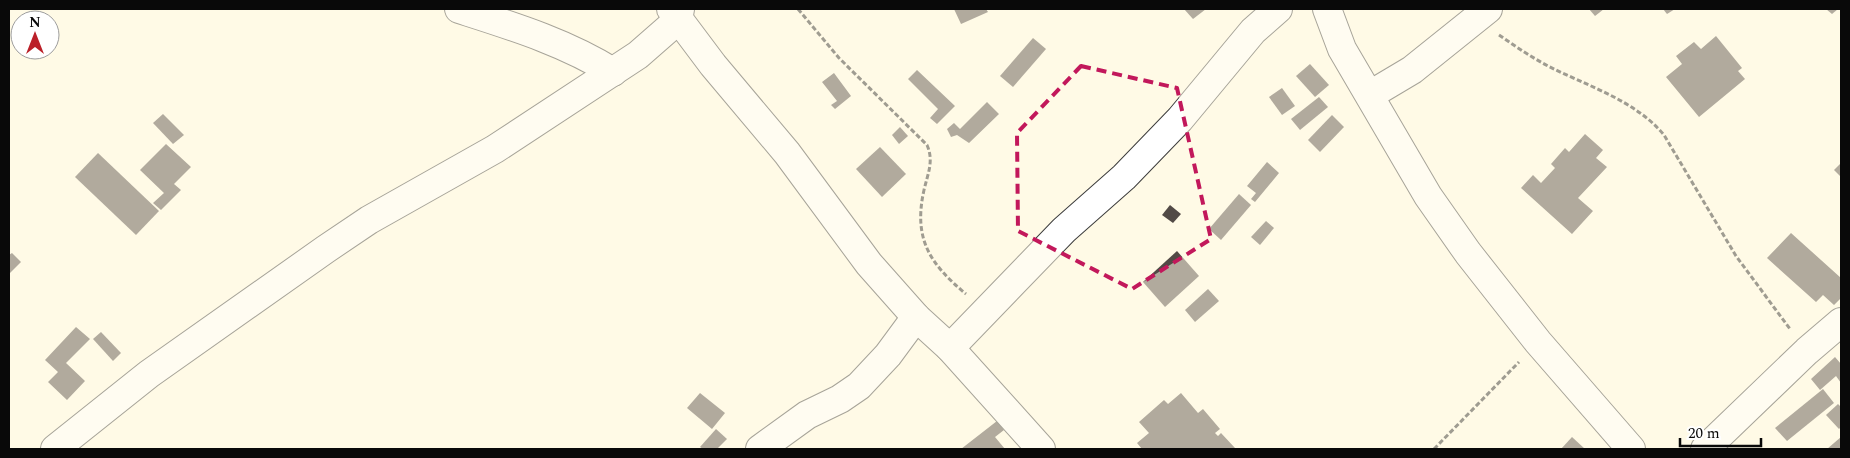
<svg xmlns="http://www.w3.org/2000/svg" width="1850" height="458" viewBox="0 0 1850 458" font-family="Spectral,serif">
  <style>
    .building { fill: #524a46 }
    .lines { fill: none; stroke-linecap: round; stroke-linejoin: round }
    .minor-casing { stroke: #3c3c3c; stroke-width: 30 }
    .path { stroke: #2b2b2b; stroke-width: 3; stroke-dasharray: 5 2.5; stroke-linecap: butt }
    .minor { stroke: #fff; stroke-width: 28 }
    .marked { fill: none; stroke: #c2185b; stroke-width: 4; stroke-dasharray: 10 6; stroke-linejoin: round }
  </style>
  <rect width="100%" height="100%" fill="#fffae6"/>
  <g class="building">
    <polygon points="954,9 986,9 988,12 961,24"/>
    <polygon points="1184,9 1206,9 1193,19"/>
    <polygon points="1589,9 1604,9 1595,16"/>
    <polygon points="1663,9 1675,9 1667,14"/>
    <polygon points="1826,9 1838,9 1832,14"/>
    <polygon points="1716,36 1742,68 1738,71 1745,79 1699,117 1666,77 1682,64 1676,56 1694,42 1701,49"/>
    <polygon points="1033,38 1046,49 1013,87 1000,76"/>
    <polygon points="1310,64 1329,85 1315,97 1296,76"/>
    <polygon points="917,70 955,106 937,124 930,118 938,109 908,79"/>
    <polygon points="834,73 851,96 835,109 831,105 837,101 822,82"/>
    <polygon points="1282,88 1295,106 1282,115 1269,97"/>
    <polygon points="1319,97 1328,107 1300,130 1291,119"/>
    <polygon points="987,102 999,114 969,143 957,135 951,137 947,129 954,123 960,129"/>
    <polygon points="163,114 184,135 173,144 153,123"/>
    <polygon points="1332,115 1344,127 1320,152 1308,140"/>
    <polygon points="900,127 908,136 899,144 892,135"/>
    <polygon points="1585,134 1603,150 1596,158 1607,167 1578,198 1593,211 1572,234 1521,188 1533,175 1541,183 1555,168 1551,164 1565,148 1569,152"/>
    <polygon points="166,144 191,167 174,184 181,190 161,210 153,203 164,193 140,170"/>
    <polygon points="880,147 906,174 882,197 856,169"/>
    <polygon points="98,153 159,211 136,235 75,177"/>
    <polygon points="1267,162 1279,173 1255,202 1251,199 1256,193 1247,186"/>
    <polygon points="1841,163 1841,177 1834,170"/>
    <polygon points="1239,194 1251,205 1221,240 1209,229"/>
    <polygon points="1170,205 1181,214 1173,223 1162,215"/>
    <polygon points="1266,221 1274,228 1260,245 1251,237"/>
    <polygon points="1791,233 1841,278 1841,298 1834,305 1823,295 1816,302 1767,258"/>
    <polygon points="1177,251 1199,276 1165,307 1143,282"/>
    <polygon points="12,253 21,262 9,274 9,255"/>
    <polygon points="1208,289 1219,301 1195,322 1185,310"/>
    <polygon points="76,327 90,339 66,363 85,381 67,400 48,382 58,372 45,360"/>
    <polygon points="101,332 121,353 113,361 93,339"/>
    <polygon points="1835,357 1841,364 1841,383 1836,376 1820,390 1811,379"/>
    <polygon points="1823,389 1834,403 1787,441 1775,428"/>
    <polygon points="700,393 725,413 712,429 687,408"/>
    <polygon points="1181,393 1198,413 1203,409 1220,429 1215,433 1218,436 1221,433 1235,448 1142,449 1137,443 1149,433 1139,422 1164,400 1168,404"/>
    <polygon points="1838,404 1841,407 1841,427 1839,429 1826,415"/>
    <polygon points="997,421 1004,430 995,437 1005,449 961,449"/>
    <polygon points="716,429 727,439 717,449 703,449 700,447"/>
    <polygon points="1572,437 1585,449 1561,449"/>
    <polygon points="1841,437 1841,449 1827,449"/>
  </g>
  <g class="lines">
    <g class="minor-casing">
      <g id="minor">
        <path d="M459,9C512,26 565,42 613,72"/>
        <polyline points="671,9 713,65 787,153 869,264 916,317 950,348 1041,449"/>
        <polyline points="1327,9 1342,49 1428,196 1468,253 1538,342 1631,449"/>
        <polyline points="1370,95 1412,70 1488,9"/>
        <polyline points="950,348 1064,230 1124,177 1180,119 1253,31 1278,9"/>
        <polyline points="55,449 149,374 326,249 369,220 495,149 638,55 678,20 680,9"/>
        <polyline points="760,449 807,415 840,399 859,386 888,355 916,317"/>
        <polyline points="1705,449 1807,351 1841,322"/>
      </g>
    </g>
    <g class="path">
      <path d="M798,9L839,58L927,145C934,161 928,173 924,190C913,239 930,264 966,294"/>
      <path d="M1499,35C1515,46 1531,57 1548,66C1587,86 1635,100 1664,135L1736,256L1790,329"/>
      <polyline points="1434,449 1519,362"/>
    </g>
    <use href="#minor" class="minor"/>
  </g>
  <path d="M0 0H1850V458H0ZM1081,66L1177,88L1211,239L1132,289L1018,231L1017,133Z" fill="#fffae6" fill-opacity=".55" fill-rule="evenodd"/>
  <path class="marked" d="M1081,66L1177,88L1211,239L1132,289L1018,231L1017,133Z"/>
  <rect width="1850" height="458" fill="none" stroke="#090909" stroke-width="20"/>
  <g transform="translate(35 35)"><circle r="24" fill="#ffffff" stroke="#9d9d9d"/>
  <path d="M0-4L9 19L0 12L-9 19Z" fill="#bb2029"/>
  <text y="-8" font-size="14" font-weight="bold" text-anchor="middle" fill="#090909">N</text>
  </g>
  <path d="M1680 438v8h81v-8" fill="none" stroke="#090909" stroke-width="2.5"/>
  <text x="1688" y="438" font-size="15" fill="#090909" stroke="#ffffff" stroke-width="4" paint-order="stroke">20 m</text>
</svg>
